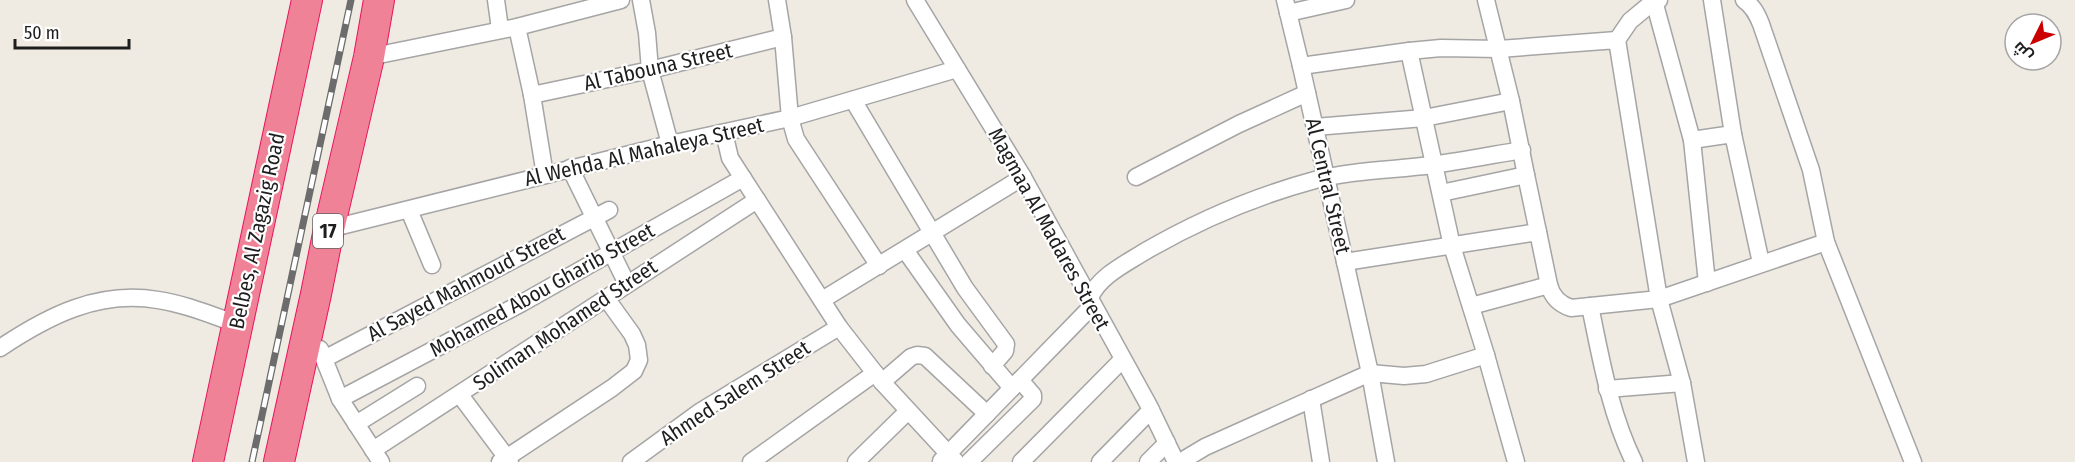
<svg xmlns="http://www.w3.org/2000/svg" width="2075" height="462" viewBox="0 0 2075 462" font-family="'Fira Sans Condensed',Cairo,sans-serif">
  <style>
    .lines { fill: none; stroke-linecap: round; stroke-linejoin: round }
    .street-casing { stroke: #a5a5a5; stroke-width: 19 }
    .highway-casing { stroke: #eb125d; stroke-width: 32 }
    .street { stroke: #fff; stroke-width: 16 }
    .highway { stroke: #ef8297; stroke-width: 30 }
    .rail-casing { stroke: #6c6c6c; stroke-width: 7 }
    .rail { stroke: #fff; stroke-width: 4.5; stroke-dasharray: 14; stroke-linecap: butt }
    .labels { text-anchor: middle; stroke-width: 4.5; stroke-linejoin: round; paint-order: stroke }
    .shield { fill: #fff; stroke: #626262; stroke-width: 1.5 }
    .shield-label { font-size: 20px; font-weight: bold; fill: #1e1e1e }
    .street-label { font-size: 21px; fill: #1e1e1e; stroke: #fff }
  </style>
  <rect width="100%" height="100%" fill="#f0ebe2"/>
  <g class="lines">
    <g class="street-casing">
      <g id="street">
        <polyline points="496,0 500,29"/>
        <polyline points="641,0 647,33 650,70 670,144"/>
        <polyline points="777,0 783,37 790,118 796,139 879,266"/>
        <polyline points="915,0 1023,177 1148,404 1176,462"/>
        <polyline points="1285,0 1301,66 1370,373 1386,462"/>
        <polyline points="1712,0 1733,134"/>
        <path d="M1744,0C1753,6 1757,14 1761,24L1811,170L1826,242L1913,462"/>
        <polyline points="1654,1 1692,140 1707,283"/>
        <polyline points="1288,13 1346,0"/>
        <polyline points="517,27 532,95 545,175"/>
        <polyline points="1617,40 1630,21 1654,1 1659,0"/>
        <polyline points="369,57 517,27 621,0"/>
        <polyline points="1301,66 1409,51 1441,48 1499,49 1617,40 1659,299 1682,383"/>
        <polyline points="532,95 650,70 783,37"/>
        <polyline points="853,100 965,288 1006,344 1005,351 992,366"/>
        <polyline points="1315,127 1424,118 1511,101"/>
        <polyline points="728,132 726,141 730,158 839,327 882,382 956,462"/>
        <polyline points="1692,140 1733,134 1761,263"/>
        <polyline points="570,168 627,284"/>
        <polyline points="1136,177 1239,124 1307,93"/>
        <polyline points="1441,193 1526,175 1511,101 1486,0"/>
        <polyline points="409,210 432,265"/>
        <polyline points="329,229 670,144 790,118 957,69"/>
        <polyline points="1538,232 1549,285"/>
        <polyline points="905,250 958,325 1012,388"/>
        <polyline points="1345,262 1538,232 1526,175"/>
        <path d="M1090,298C1098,277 1125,264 1144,252C1197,221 1256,196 1315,180C1353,170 1394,170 1432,165C1462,161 1492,155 1522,150"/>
        <polyline points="822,300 1023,177"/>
        <path d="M1471,306L1549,285C1552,297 1559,304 1571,308L1659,299L1826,242"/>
        <path d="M1590,306C1601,359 1610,413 1634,462"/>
        <path d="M0,348C48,316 98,290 158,300C185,304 211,315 237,324"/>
        <polyline points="320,349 340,399 381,462"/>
        <polyline points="1486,355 1516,462"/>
        <polyline points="324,359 609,210"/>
        <polyline points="882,382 911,357 917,355 925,356 987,414"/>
        <polyline points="1607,389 1682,383 1696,462"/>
        <polyline points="460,395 510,462"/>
        <polyline points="340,399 522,303 743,178"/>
        <polyline points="1311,399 1321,462"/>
        <polyline points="356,424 417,386"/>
        <polyline points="373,450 757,200"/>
        <polyline points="941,461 1093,305"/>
        <polyline points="500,462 612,388 634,371 639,360 637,345 632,334 606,298"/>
        <polyline points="631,462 701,411 839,327"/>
        <polyline points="751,462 875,373"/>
        <polyline points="856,462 908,411"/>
        <polyline points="969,462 1033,399 1033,395 1020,380"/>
        <polyline points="1021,462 1122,360"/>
        <polyline points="1100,462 1151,410"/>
        <polyline points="1148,462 1167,443"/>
        <polyline points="1180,462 1205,447 1370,373 1404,376 1426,374 1486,355 1452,246 1409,51"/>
      </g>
    </g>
    <g class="highway-casing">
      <g id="highway">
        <polyline points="208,462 307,0"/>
        <polyline points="279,462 316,294 329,229 369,57 379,0"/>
      </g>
    </g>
    <use href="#street" class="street"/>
    <use href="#highway" class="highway"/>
    <g class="rail-casing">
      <polyline id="rail" points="252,462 351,0"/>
    </g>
    <use href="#rail" class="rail"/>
  </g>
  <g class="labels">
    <rect class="shield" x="313" y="214" width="30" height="34" rx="4.5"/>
    <g class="shield-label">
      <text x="328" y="238">17</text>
    </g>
    <g class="street-label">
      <text transform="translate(658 67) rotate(-13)" y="7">Al Tabouna Street</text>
      <text transform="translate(644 152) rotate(-13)" y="7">Al Wehda Al Mahaleya Street</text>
      <text transform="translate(1328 186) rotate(77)" y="7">Al Central Street</text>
      <text transform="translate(1049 229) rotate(61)" y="7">Magmaa Al Madares Street</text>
      <text transform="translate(257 231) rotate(-78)" y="7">Belbes, Al Zagazig Road</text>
      <text transform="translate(466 284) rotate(-28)" y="7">Al Sayed Mahmoud Street</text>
      <text transform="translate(542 290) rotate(-29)" y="7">Mohamed Abou Gharib Street</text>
      <text transform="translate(565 325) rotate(-34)" y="7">Soliman Mohamed Street</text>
      <text transform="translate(735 393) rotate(-33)" y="7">Ahmed Salem Street</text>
    </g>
  </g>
  <g transform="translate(2033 42) rotate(227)"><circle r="28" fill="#ffffff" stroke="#a5a5a5" stroke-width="1.5"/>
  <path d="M0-4.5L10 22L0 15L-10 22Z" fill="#cb0001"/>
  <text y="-9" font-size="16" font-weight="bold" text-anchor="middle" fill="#1e1e1e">ش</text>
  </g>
  <path d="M15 39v9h114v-9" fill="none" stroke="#1e1e1e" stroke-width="3"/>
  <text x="24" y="39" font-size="18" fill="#1e1e1e" stroke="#ffffff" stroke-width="4.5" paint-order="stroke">50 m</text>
</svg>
